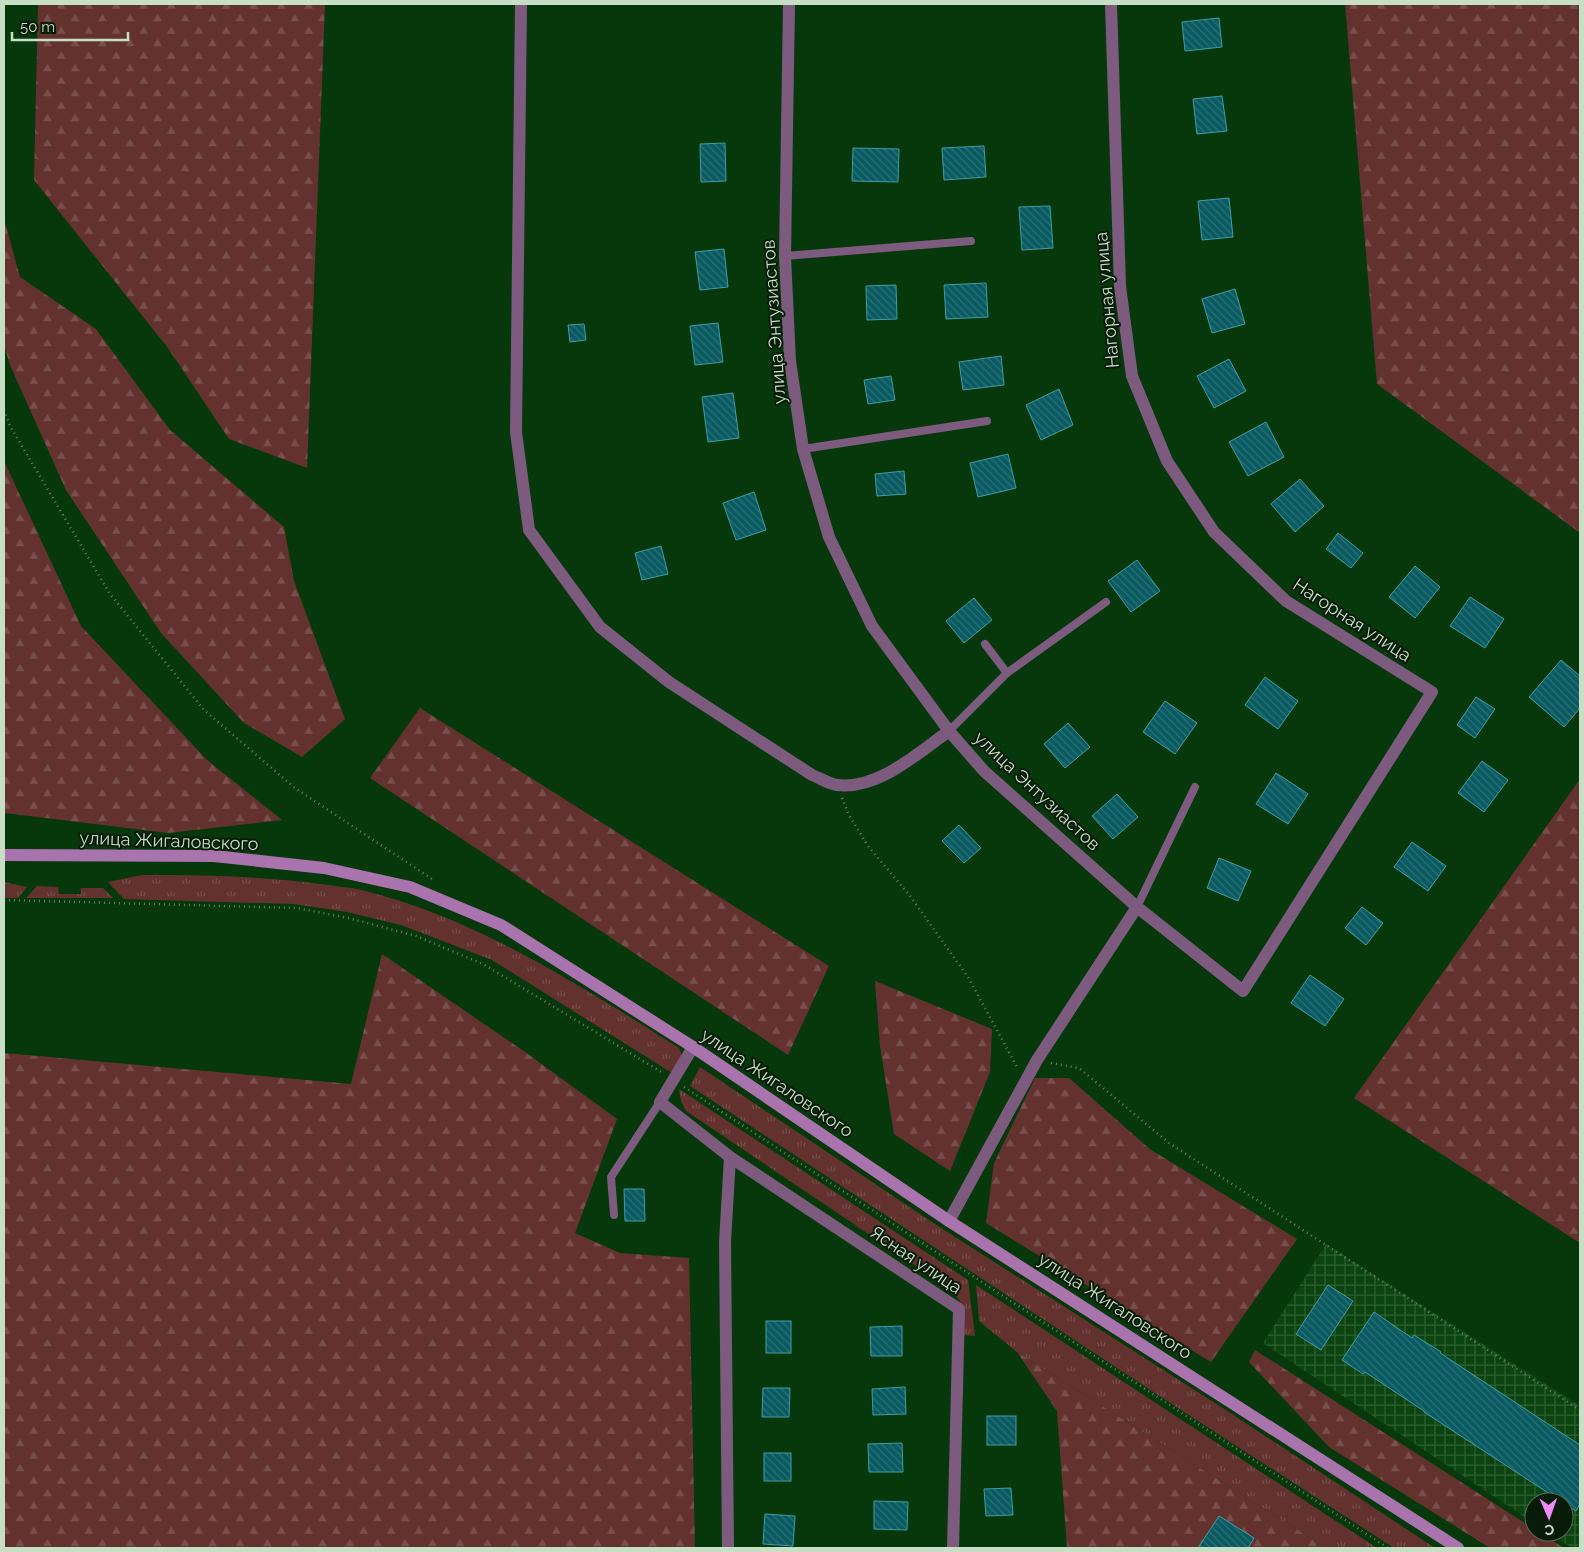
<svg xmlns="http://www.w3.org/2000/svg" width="1584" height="1552" viewBox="0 0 1584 1552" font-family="Raleway,sans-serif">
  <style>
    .industrial { fill: url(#industrial-grid) }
    .grass { fill: url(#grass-tufts) }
    .forest { fill: url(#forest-firs) }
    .building { fill: url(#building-back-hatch); stroke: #3f9da6 }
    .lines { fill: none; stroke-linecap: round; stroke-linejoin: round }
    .path { stroke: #5e8460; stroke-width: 2.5; stroke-dasharray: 1 4; stroke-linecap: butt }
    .lane { stroke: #7d5b7f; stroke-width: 8 }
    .street { stroke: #7d5b7f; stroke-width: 12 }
    .secondary { stroke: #a974ad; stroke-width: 12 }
    .labels { text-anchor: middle; stroke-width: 4; stroke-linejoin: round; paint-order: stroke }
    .street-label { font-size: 18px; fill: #c6dfc5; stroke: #081b08 }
  </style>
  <defs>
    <pattern id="industrial-grid" width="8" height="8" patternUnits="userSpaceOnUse" patternTransform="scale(1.25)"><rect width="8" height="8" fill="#0c4411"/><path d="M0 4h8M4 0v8" fill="none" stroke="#2e5f32"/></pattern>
    <pattern id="grass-tufts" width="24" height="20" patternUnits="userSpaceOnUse" patternTransform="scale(1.25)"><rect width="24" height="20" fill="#63322f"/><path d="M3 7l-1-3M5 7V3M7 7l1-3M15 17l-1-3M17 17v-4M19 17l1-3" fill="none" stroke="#784f4c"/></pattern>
    <pattern id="forest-firs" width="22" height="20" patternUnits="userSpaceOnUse" patternTransform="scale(1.25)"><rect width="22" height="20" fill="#63322f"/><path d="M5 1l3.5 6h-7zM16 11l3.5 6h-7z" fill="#784f4c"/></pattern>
    <pattern id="building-back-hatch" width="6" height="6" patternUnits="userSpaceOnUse" patternTransform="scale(1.25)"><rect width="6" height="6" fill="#095a61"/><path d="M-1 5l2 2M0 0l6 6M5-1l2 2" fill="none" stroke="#2b7176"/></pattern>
  </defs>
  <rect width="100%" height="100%" fill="#07380c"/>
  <polygon class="industrial" points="1326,1244 1580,1406 1580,1548 1572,1548 1547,1532 1564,1532 1564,1502 1534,1502 1534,1523 1263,1343"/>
  <g class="grass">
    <path d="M142,875C202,875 261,876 320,884C333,886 348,887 361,890C477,918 579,985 679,1048L682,1056L672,1073L492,960L401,925L347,912L294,904L124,899L108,882Z"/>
    <polygon points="4,882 27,887 18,898 4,898"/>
    <polygon points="37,886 58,887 59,894 81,894 81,888 103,888 113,898 26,898"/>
    <polygon points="700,1067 938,1226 1229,1412 1435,1548 1394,1548 1158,1395 690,1086"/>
    <path d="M679,1089L968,1280L975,1336L964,1335C963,1303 966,1302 940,1282L686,1111L681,1101Z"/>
    <polygon points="976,1285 1377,1548 1326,1548 1017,1352 979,1321"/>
  </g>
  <g class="forest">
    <polygon points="38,4 325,4 307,468 229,439 168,348 34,180"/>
    <polygon points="1345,4 1580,4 1580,533 1377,384"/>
    <polygon points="4,219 20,277 96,329 170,430 284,527 294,581 345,719 302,757 244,723 161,633 66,490 10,365 4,345"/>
    <polygon points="4,461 81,626 207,760 282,820 168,833 5,813 4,777"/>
    <polygon points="420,708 829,966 788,1055 370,778"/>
    <polygon points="1580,779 1580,1243 1354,1098"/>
    <polygon points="382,954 525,1052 617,1119 575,1233 620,1253 689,1258 695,1548 4,1548 4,1053 351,1084"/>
    <polygon points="875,981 992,1029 990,1072 950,1171 894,1134 880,1046"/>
    <polygon points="1035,1078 1069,1078 1151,1150 1297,1239 1211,1362 986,1223 994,1163"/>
    <polygon points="1255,1350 1534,1529 1534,1532 1539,1532 1564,1548 1490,1548 1329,1447 1249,1362"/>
    <polygon points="1017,1352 1326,1548 1067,1548 1057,1411"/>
  </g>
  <g class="building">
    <polygon points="1219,18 1222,47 1185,51 1182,22"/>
    <polygon points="1222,96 1227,131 1197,134 1193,99"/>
    <polygon points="725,143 726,181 701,182 700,144"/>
    <polygon points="984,146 986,177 944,180 942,148"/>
    <polygon points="853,148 899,149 898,182 852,181"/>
    <polygon points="1229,198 1233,237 1202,240 1198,201"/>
    <polygon points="1050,206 1053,248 1022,250 1019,207"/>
    <polygon points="724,249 728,287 700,290 695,252"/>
    <polygon points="986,283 988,317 946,319 944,285"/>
    <polygon points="896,285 897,319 867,320 866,286"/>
    <polygon points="1235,289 1245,324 1212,333 1202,299"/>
    <polygon points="718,323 723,362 695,365 690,326"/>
    <polygon points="584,324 586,340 570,342 568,325"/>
    <polygon points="1001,356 1004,385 963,390 959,362"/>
    <polygon points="1229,359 1246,391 1214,408 1197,376"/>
    <polygon points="891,376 895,400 868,404 864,380"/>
    <polygon points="1059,389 1073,425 1041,440 1026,405"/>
    <polygon points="733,393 739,438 708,442 702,397"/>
    <polygon points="1266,422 1284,457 1248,476 1229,442"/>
    <polygon points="1008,454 1016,488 978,497 970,463"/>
    <polygon points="904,471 906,494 877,496 875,474"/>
    <polygon points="1300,479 1324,506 1295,532 1271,504"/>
    <polygon points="754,492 766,530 736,540 723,503"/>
    <polygon points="1338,533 1363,553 1351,568 1326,549"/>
    <polygon points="661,546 668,574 642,580 635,553"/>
    <polygon points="1137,560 1160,591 1131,612 1108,581"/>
    <polygon points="1415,566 1440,587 1415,618 1389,597"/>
    <polygon points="1470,597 1504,619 1485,648 1450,626"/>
    <polygon points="974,598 992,620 964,643 946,621"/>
    <polygon points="1561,660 1580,676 1580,708 1564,727 1529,697"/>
    <polygon points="1265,677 1298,701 1278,729 1245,705"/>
    <polygon points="1476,697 1495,709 1475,738 1457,725"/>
    <polygon points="1165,701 1197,723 1175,754 1143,732"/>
    <polygon points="1068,723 1090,747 1065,768 1044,744"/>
    <polygon points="1482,761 1508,780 1484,812 1458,793"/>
    <polygon points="1276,773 1308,794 1288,824 1256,804"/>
    <polygon points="1117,794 1138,817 1113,839 1092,816"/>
    <polygon points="959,825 981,848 964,863 942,841"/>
    <polygon points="1412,842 1446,866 1428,891 1394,867"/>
    <polygon points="1219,858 1251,871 1238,901 1207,888"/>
    <polygon points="1362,907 1383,923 1366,945 1345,928"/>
    <polygon points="1310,975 1344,999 1325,1026 1291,1003"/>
    <polygon points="624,1189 644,1189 645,1221 625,1221"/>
    <polygon points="1328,1285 1353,1301 1321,1350 1296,1334"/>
    <polygon points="1374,1312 1412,1338 1414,1335 1441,1352 1440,1353 1580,1445 1580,1504 1576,1511 1424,1412 1424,1411 1365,1372 1363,1374 1342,1360"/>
    <rect x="766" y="1321" width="25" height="32"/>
    <polygon points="902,1326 902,1356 871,1356 870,1327"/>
    <polygon points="905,1387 906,1414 873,1415 872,1389"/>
    <polygon points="763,1388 790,1388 789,1417 762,1417"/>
    <rect x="987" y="1416" width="29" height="29"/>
    <polygon points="902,1443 903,1472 869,1472 868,1444"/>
    <rect x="764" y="1453" width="27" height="28"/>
    <polygon points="1011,1488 1013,1515 986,1516 984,1489"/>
    <polygon points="874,1501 908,1502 907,1530 874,1529"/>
    <polygon points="765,1514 795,1516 793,1546 763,1544"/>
    <polygon points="1219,1516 1254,1538 1248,1548 1198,1548"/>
  </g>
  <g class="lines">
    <g class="path">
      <polyline points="4,410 10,426 110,594 204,710 295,788 435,881"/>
      <polyline points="842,798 849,815 868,846 910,896 968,977 1017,1067"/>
      <polyline points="4,900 297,908 348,918 416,936 483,964 663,1073"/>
      <polyline points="1051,1063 1079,1068 1169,1143 1580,1410"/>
      <polyline points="684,1087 1388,1548"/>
    </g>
    <g class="lane">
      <polyline points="785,256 971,241"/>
      <polyline points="803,449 987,421"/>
      <polyline points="985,644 1007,673"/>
      <polyline points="949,731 1007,673 1106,602"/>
      <polyline points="1137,907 1195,787"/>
      <polyline points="614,1215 611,1177 660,1102"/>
    </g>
    <g class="street">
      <path d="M521,4L516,432L529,530L600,627L669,682L812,775C820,778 829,784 837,785C878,790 918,753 949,731"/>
      <polyline points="789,4 785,256 790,361 803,449 829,537 872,626 949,731 984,771 1137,907 1243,991 1432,692 1286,601 1214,532 1167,461 1132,376 1120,286 1111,4"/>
      <polyline points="693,1047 660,1102 730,1157 959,1309 953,1548"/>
      <polyline points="949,1221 1037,1060 1137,907"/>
      <polyline points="728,1548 725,1242 730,1157"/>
    </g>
    <polyline class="secondary" points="4,855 214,856 324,868 410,887 501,925 693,1047 949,1221 1458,1548"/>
  </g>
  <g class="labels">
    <g class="street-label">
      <text transform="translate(1107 300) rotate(-95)" y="6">Нагорная улица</text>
      <text transform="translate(774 322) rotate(-94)" y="6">улица Энтузиастов</text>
      <text transform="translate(1352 620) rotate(33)" y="6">Нагорная улица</text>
      <text transform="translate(1037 791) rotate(43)" y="6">улица Энтузиастов</text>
      <text transform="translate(169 841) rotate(2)" y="6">улица Жигаловского</text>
      <text transform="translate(777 1083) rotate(34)" y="6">улица Жигаловского</text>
      <text transform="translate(916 1260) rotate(34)" y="6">Ясная улица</text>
      <text transform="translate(1115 1306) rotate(33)" y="6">улица Жигаловского</text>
    </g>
  </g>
  <rect width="1584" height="1552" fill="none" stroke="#c6dfc5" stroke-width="10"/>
  <g transform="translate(1549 1517) rotate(178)"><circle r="24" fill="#081b08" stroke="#546954"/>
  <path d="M0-4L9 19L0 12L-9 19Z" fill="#ef8bf7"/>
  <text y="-8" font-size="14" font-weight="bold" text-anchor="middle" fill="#c6dfc5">С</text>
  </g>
  <path d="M12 32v8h116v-8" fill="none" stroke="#c6dfc5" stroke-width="2.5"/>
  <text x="20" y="32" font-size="15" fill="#c6dfc5" stroke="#081b08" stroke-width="4" paint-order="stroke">50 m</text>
</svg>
